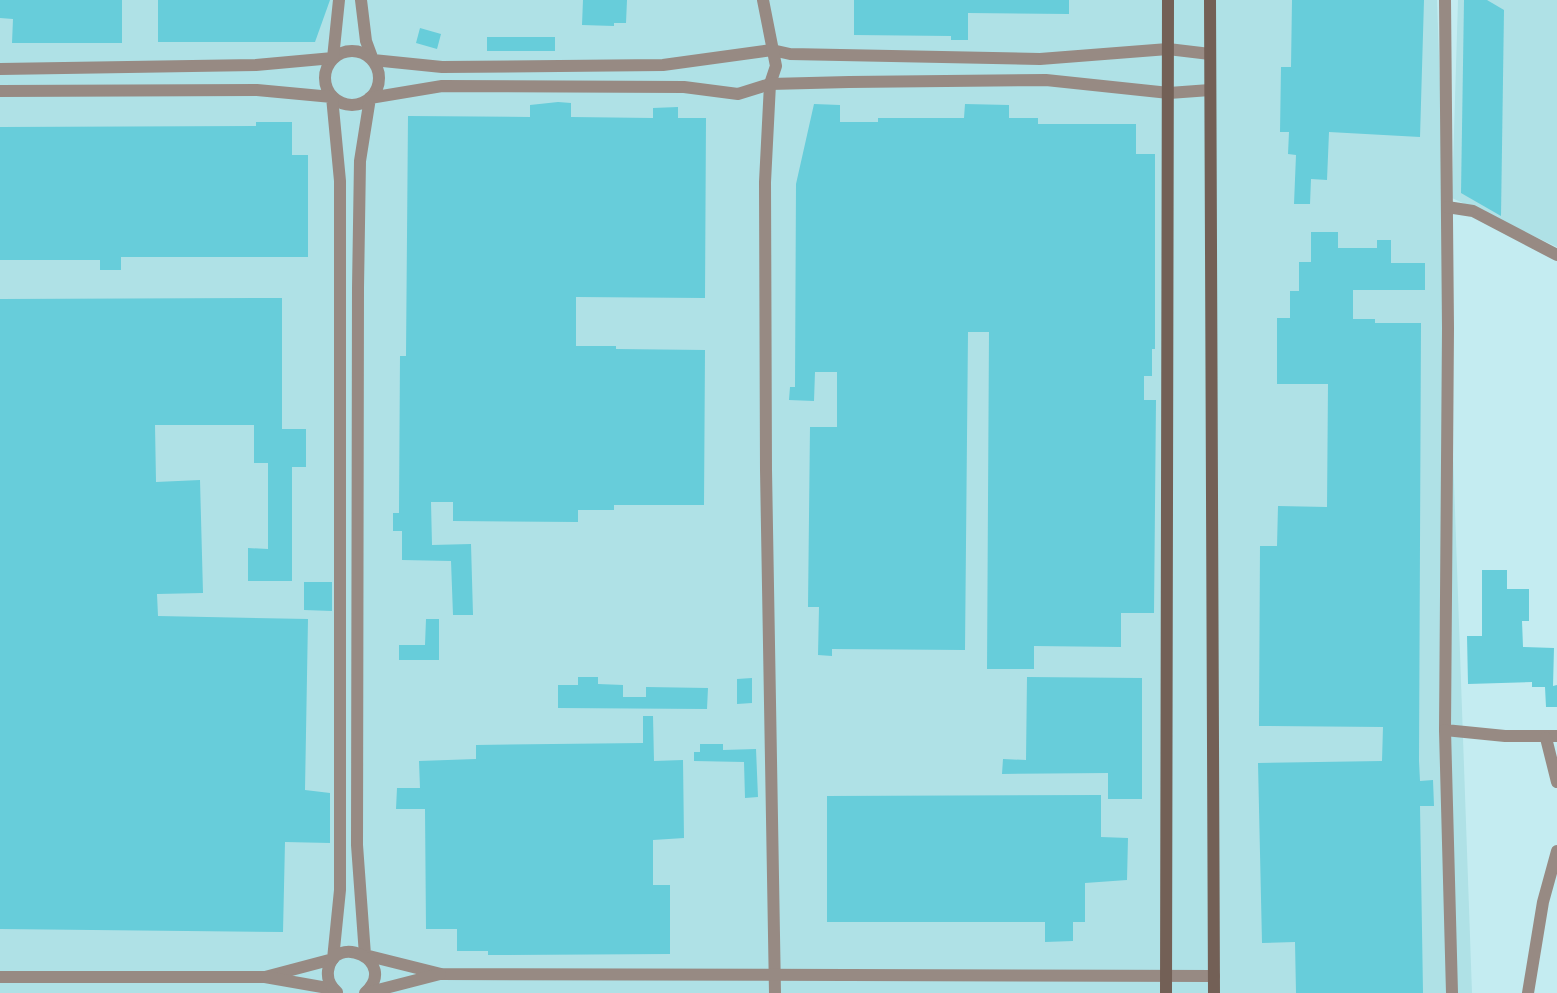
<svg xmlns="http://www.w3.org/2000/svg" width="1557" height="993" viewBox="0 0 1557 993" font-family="'Open Sans',sans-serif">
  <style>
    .built { fill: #afe1e6 }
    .building { fill: #67cdda }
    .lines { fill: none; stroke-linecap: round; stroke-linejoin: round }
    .street { stroke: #978a83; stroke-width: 12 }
    .secondary { stroke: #736056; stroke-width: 12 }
  </style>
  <rect width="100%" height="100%" fill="#c4ecf1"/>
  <g class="built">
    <polygon points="0,0 1437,0 1472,993 0,993"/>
    <polygon points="1458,0 1557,0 1557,247 1452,198"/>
  </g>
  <g class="building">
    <polygon points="0,0 122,0 122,43 12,43 13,19 0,18"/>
    <polygon points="158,0 330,0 315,42 158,42"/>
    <polygon points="583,0 627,0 626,23 614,23 614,26 582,25"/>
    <polygon points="854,0 1069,0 1069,14 968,13 968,40 951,40 951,36 854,35"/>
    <polygon points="1292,0 1424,0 1420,137 1329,132 1327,180 1311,179 1310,204 1294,204 1296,155 1288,154 1289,132 1280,132 1281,67 1291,67"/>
    <polygon points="1464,0 1487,0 1504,10 1501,216 1461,193"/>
    <polygon points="420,28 441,34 437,49 416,43"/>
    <rect x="487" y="37" width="68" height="14"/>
    <polygon points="558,102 571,103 571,117 653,118 653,108 678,107 678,118 706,118 705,298 576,297 576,346 616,346 616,349 705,350 704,505 614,505 614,510 578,510 578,522 453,521 453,502 431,502 432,545 471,544 473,615 453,615 451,561 402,560 402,531 393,531 393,513 399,513 400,356 406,356 408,116 530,117 530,105"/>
    <polygon points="814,104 840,105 840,122 878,122 878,118 964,118 965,104 1009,105 1009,118 1038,118 1038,124 1136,124 1136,154 1155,154 1155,349 1152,349 1152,376 1144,376 1144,400 1156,400 1154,613 1121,613 1121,647 1034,646 1034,669 987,669 989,332 968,332 965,650 832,649 832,656 818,655 819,607 808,607 810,427 837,427 837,372 815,372 814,401 789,400 790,387 795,387 796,184"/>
    <polygon points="256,122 292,122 292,155 308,155 308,257 121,257 121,270 100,270 100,260 0,260 0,127 256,126"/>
    <polygon points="1311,232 1338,232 1338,248 1377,248 1377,240 1391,240 1391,263 1425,263 1425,290 1353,290 1353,319 1375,319 1375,323 1421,323 1419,761 1420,781 1433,780 1434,806 1420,806 1423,993 1296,993 1295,942 1262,943 1258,763 1382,761 1383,727 1259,726 1260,546 1277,546 1278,506 1327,507 1328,384 1277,384 1277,318 1290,318 1290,291 1299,291 1299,262 1311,262"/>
    <polygon points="282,298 282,429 306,429 306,467 292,467 292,581 248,581 248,548 268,549 268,463 254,463 254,425 155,425 156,482 200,480 203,593 157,594 158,616 308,619 305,790 330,793 330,843 285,842 283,932 0,929 0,299"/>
    <polygon points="1482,570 1507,570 1507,589 1529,589 1529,621 1522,621 1523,647 1554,648 1553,686 1557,685 1557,707 1546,707 1545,687 1532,687 1532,682 1468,684 1467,636 1482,636"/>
    <polygon points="304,582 332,582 332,611 304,610"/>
    <polygon points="426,619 439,619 439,660 399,660 399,645 425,645"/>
    <polygon points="578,677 598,677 598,684 623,685 623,697 646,697 646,687 708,688 707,709 558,708 558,685 578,685"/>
    <polygon points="1027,677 1142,678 1142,799 1108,799 1108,773 1002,774 1003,759 1026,760"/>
    <polygon points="752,678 752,703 737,704 737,679"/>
    <polygon points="643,716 653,716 654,761 683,760 684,838 653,840 653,885 670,885 670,954 488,955 488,951 457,951 457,929 426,929 425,809 396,809 397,788 420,788 419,761 476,759 476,745 643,743"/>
    <polygon points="700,744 723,744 723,750 756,749 758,797 745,798 744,762 694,761 694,752 700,752"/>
    <polygon points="1101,795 1101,837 1128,838 1127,880 1085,883 1085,922 1073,922 1073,941 1045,942 1045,922 827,922 827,796"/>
  </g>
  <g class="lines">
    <g class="street">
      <polyline points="361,0 366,41 373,60 442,67 663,65 772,50 790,54 1040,59 1168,49 1210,54"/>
      <polyline points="763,0 776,66 770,84 765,182 766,470 775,993"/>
      <polyline points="1445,0 1448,328 1445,730 1505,736 1557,736"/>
      <circle cx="352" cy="78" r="27"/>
      <polyline points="0,69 256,65 333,58 339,0"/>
      <polyline points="1210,90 1169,93 1046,80 849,82 770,84 738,94 684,87 442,86 370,98 360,161 358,288 357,845 365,955 441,974 1214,976"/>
      <polyline points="0,91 257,90 332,97 340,181 340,890 333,959 265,977"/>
      <polyline points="1447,207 1473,211 1557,255"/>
      <polyline points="1445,730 1452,993"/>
      <polyline points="1546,738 1557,782"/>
      <polyline points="0,977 265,977 333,989 333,993"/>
      <path d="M337,992C331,987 327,980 328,971C333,931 400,961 365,993"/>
      <polyline points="366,993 440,974"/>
      <polyline points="1528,993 1543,902 1557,851"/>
    </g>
    <g class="secondary">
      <polyline points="1210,0 1214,993"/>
      <polyline points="1166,993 1168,0"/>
    </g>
  </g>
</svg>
